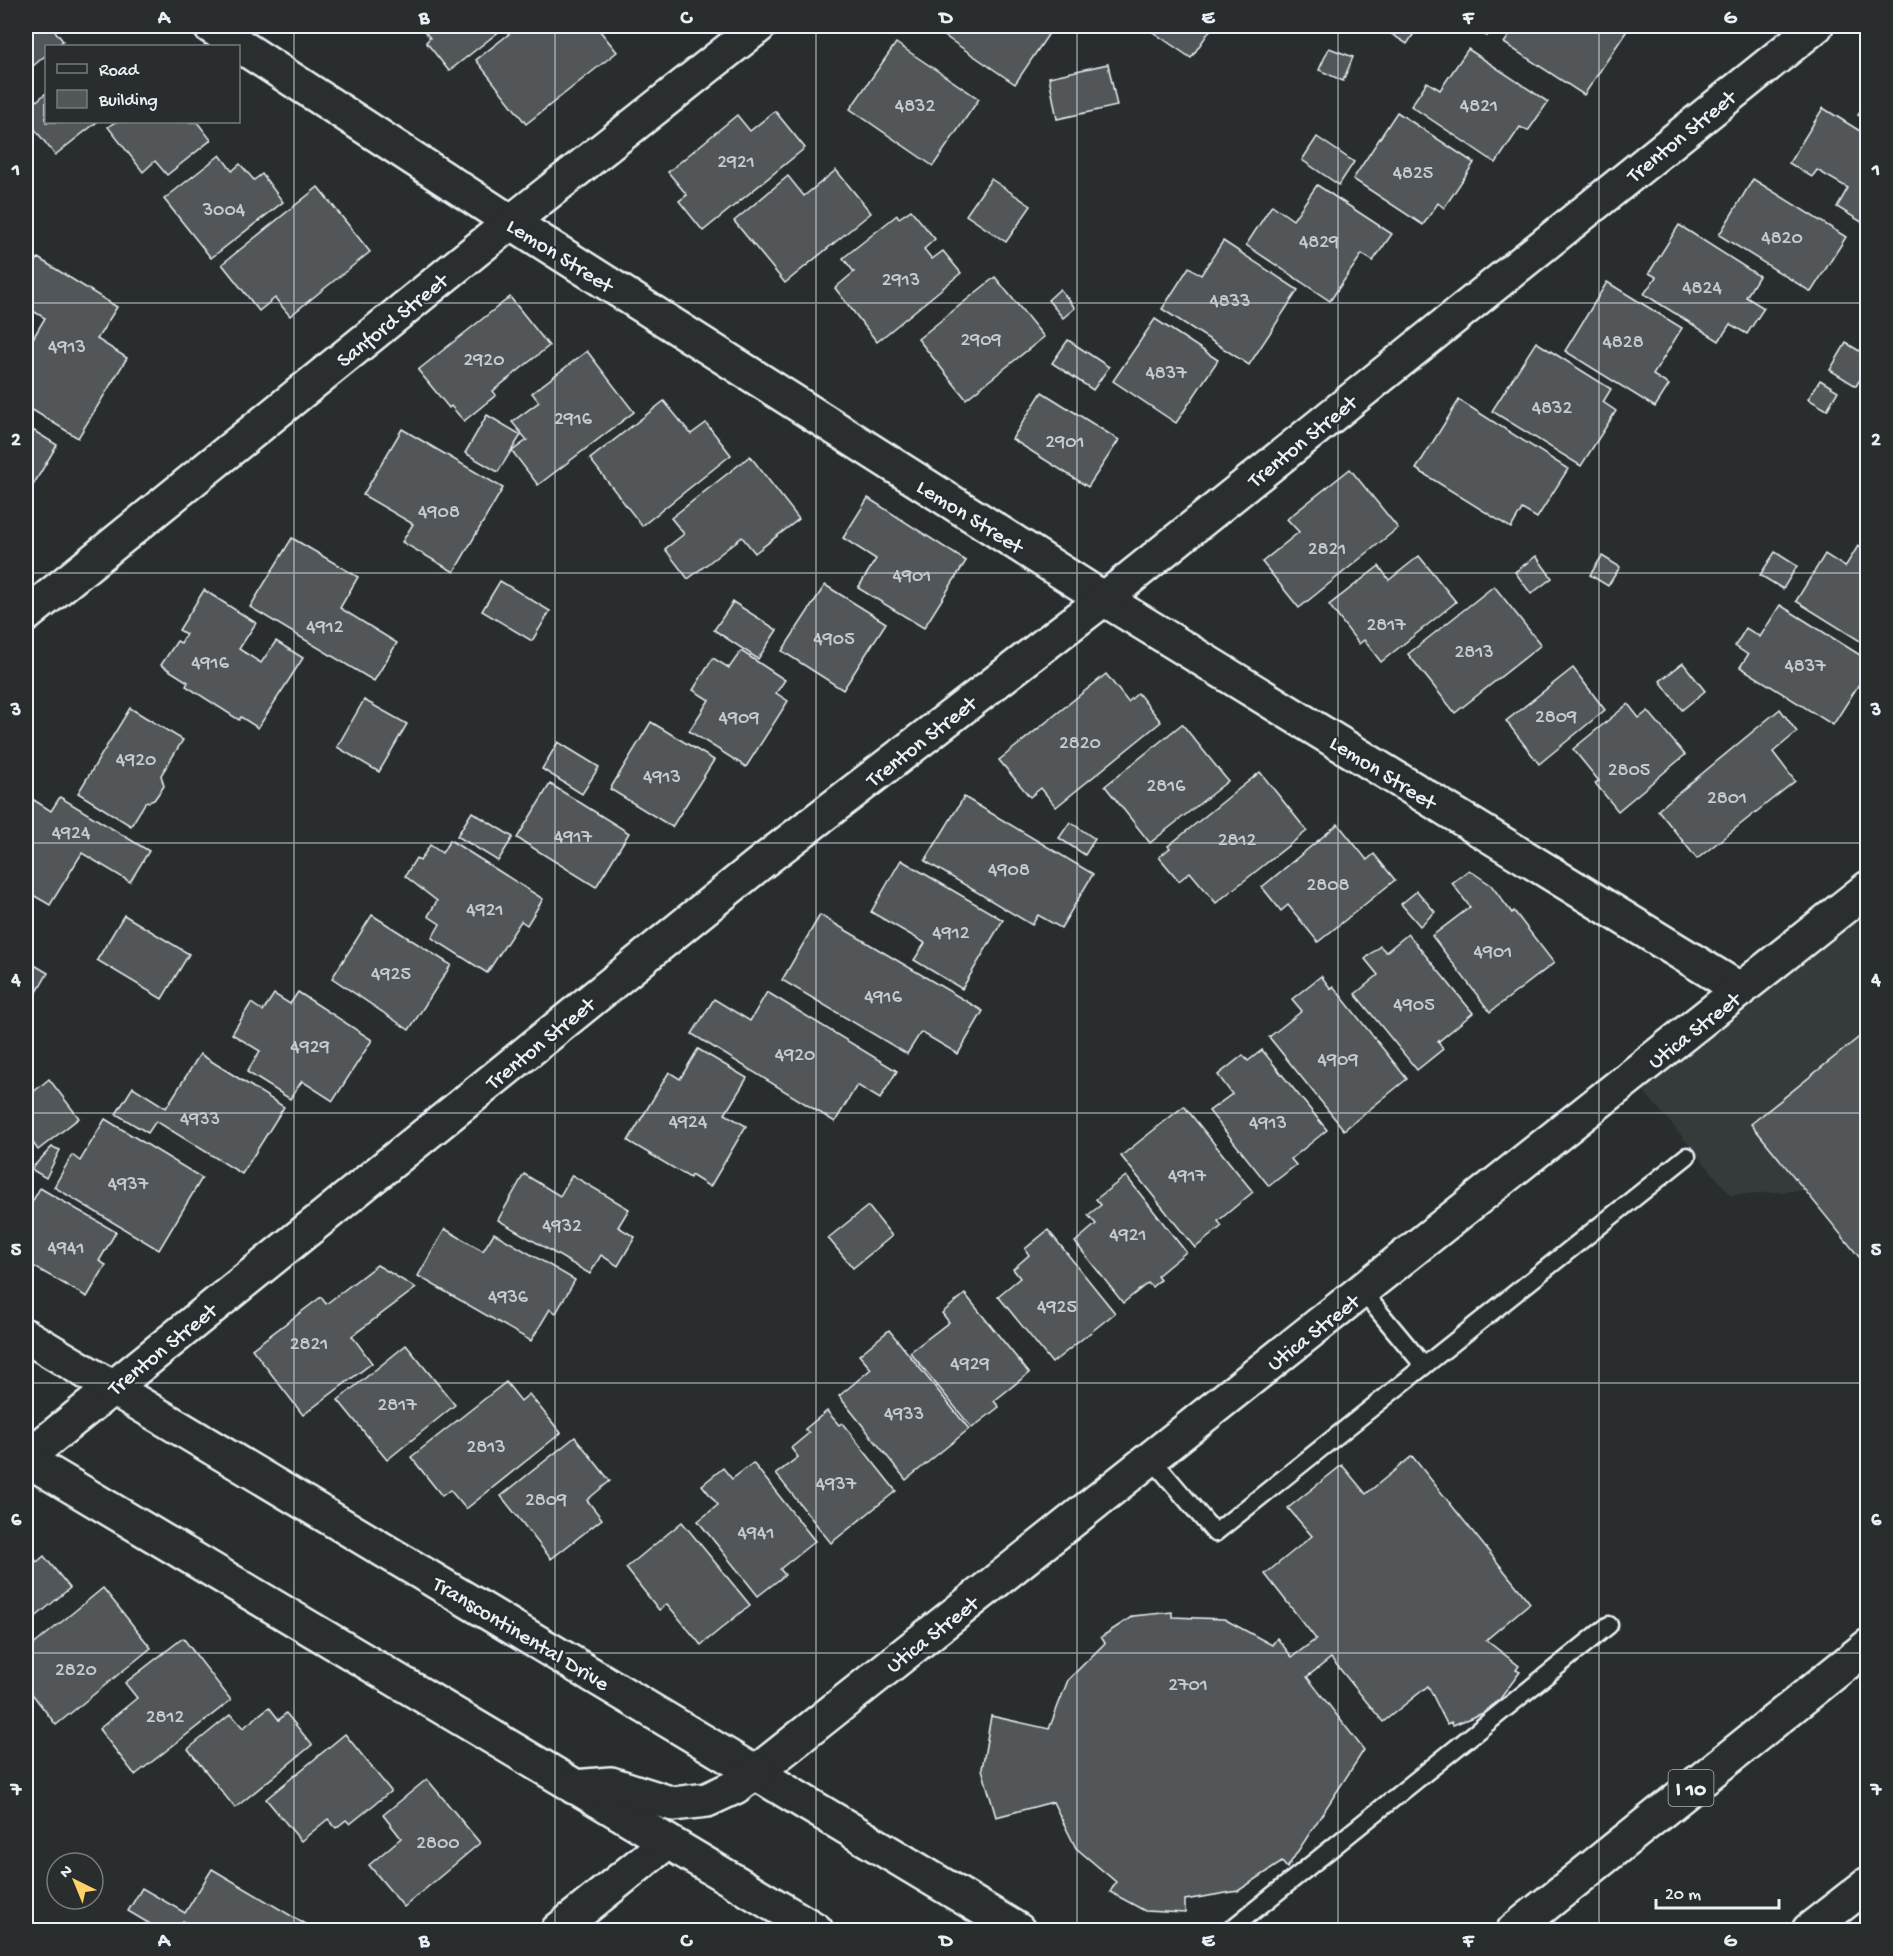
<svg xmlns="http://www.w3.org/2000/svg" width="1893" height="1956" viewBox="0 0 1893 1956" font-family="'Gochi Hand',sans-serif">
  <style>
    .built { fill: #363a3b }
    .building { fill: #535759; stroke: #e8f1f8; stroke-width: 1.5 }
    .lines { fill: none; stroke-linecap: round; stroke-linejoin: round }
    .service-casing { stroke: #e8f1f8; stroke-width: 21 }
    .minor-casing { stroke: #e8f1f8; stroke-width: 38 }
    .tertiary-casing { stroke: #e8f1f8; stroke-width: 38 }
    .motorway-casing { stroke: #e8f1f8; stroke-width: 38 }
    .service { stroke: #2a2d2e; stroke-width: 16 }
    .minor { stroke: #2a2d2e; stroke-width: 33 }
    .tertiary { stroke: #2a2d2e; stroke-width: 33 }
    .motorway { stroke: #2a2d2e; stroke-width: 33 }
    .grid { fill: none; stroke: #e8f1f8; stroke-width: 1.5; stroke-opacity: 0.55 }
    .labels { text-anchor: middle; stroke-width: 4.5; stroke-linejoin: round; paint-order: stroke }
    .number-label { font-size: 20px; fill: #c3cad0 }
    .shield { fill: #2a2d2e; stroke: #afb6bb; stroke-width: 1.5 }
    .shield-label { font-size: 21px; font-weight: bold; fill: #e8f1f8 }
    .street-label { font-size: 22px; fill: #e8f1f8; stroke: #2a2d2e }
    .neatline { fill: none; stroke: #e8f1f8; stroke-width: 2 }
    .grid-label { font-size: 20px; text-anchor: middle; font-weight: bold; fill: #e8f1f8 }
  </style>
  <rect width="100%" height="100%" fill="#2a2d2e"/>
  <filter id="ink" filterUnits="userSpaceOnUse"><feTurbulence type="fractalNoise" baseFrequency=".0167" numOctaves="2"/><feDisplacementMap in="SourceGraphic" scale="12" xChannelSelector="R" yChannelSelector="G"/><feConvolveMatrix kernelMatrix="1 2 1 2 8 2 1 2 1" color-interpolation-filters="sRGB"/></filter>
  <g filter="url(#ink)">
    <polygon class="built" points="1867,912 1867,1248 1821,1189 1731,1195 1643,1090"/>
    <g class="building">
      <polygon points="26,26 51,26 63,41 57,46 46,46 46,55 26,72"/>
      <polygon points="420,26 506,26 449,71 426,42 430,38"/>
      <polygon points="519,26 596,26 617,52 526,124 476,60"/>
      <polygon points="930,26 1054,26 1015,84"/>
      <polygon points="1144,26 1213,26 1191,58"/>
      <polygon points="1379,26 1419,26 1407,44"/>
      <polygon points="1471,26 1494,26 1487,36"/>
      <polygon points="1516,26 1623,26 1628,29 1584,95 1504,43"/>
      <polygon points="896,43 979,99 933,166 850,109"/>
      <polygon points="1329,48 1353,57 1343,81 1319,70"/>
      <polygon points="1468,49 1548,102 1528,131 1520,127 1496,163 1411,106 1427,82 1440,90"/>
      <polygon points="1108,64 1117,106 1057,119 1049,77"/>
      <polygon points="46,93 46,122 97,122 55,155 26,118 26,110"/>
      <polygon points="1868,100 1868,121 1858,115"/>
      <polygon points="1823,108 1868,136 1868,226 1837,207 1848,188 1817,170 1812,177 1789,163"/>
      <polygon points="775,111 805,148 703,231 679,201 687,195 668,172 737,115 750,131"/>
      <polygon points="1397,112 1474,163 1444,208 1438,203 1423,225 1353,179"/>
      <polygon points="115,122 197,122 211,140 167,175 155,161 143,172 108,127"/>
      <polygon points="1317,137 1354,162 1339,185 1302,160"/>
      <polygon points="220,155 232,171 240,164 254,180 262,174 283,202 211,258 164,199"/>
      <polygon points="836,170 871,213 785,283 734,221 788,176 804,196"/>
      <polygon points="991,179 1031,206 1006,242 966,215"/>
      <polygon points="1753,179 1846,237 1811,292 1719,235"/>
      <polygon points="1317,185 1392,234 1373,261 1362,254 1330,301 1246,245 1272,205 1293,220"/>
      <polygon points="318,187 370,252 290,316 275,298 259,311 222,264"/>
      <polygon points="911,210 935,239 924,249 932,259 943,251 961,273 877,342 835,288 854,272 843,258 897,215 899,218"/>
      <polygon points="1679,225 1759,276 1746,297 1764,308 1747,334 1730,324 1719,341 1644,294 1656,277 1649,273"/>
      <polygon points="1223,241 1298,290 1249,365 1162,309 1189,267 1201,275"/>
      <polygon points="38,258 117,307 97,339 127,358 78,438 26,406 26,350 45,318 26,307 26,279"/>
      <polygon points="995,277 1044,337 966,399 918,339"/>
      <polygon points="1607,282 1682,328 1653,375 1669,385 1655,407 1565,351"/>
      <polygon points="1060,289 1075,308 1063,318 1048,300"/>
      <polygon points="510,297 549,346 493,391 496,395 464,421 451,406 449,408 418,370"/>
      <polygon points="1155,319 1218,360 1176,423 1113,381"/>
      <polygon points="1068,340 1109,367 1093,390 1052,363"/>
      <polygon points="1536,342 1611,389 1603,402 1616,411 1581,466 1492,411"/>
      <polygon points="1846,343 1868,356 1868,367 1856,386 1830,370"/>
      <polygon points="587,351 634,412 538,485 512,451 527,440 512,422 539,402 532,393"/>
      <polygon points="1820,380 1838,391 1827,410 1808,399"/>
      <polygon points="1042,392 1119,440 1088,487 1012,439"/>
      <polygon points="1459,400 1568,469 1537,518 1522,509 1511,528 1416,469"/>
      <polygon points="664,401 691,434 706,423 731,455 642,526 590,459"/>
      <polygon points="487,415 521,435 498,472 465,453"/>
      <polygon points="26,426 57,445 26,497"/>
      <polygon points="402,429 503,488 454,572 402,542 413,524 363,495"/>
      <polygon points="750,456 799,519 755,553 742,537 688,579 665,549 684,534 671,518"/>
      <polygon points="1350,469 1398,528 1299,608 1262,562 1299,532 1287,519"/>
      <polygon points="868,498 966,561 924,628 858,588 876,559 843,538"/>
      <polygon points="292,538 358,577 340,608 397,643 374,681 250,607"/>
      <polygon points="1858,546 1868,552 1868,646 1796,601 1825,554 1845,567"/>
      <polygon points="1775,552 1797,566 1783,589 1760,575"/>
      <polygon points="1419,556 1456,602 1381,662 1364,640 1359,644 1329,605 1379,566 1389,580"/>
      <polygon points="1536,556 1552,578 1531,594 1515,572"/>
      <polygon points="1602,556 1620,567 1608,586 1590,575"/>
      <polygon points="500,581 550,611 532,641 482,611"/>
      <polygon points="825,585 886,623 843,690 782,651"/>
      <polygon points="1494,586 1541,645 1455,713 1408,654"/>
      <polygon points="204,590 256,623 239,649 261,663 276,641 303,658 258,728 241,717 239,720 186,686 188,682 161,665 177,641 181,643 186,634 179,630"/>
      <polygon points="733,602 777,630 758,659 714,630"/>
      <polygon points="1780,605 1868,660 1868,670 1833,725 1740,667 1748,655 1735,646 1746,628 1760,637"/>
      <polygon points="741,651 785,680 776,693 788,701 746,767 689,731 709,700 693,690 713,658 729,668"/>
      <polygon points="1683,663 1705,691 1682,710 1660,681"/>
      <polygon points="1573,668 1605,710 1539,764 1506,721"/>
      <polygon points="1106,674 1128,702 1138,693 1161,722 1056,807 1041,788 1030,797 999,760"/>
      <polygon points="364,700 407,724 379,772 337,747"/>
      <polygon points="1628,704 1639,718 1648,711 1685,755 1618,811 1595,783 1599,781 1573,749"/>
      <polygon points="130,708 183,740 161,775 164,786 154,800 145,803 131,826 78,793"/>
      <polygon points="1780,709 1797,732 1773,752 1795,781 1697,859 1658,810"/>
      <polygon points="651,722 714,760 672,827 610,789"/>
      <polygon points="1182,724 1228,781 1150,843 1105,786"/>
      <polygon points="558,742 599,767 582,794 542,769"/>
      <polygon points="1260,772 1307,831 1216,903 1190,872 1179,881 1159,857 1170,848 1168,846"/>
      <polygon points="550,784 629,833 596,887 517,838"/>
      <polygon points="26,795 51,811 60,797 149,851 130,882 82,853 50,905 26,891"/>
      <polygon points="964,797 1093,874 1061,928 1038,915 1032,925 925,861"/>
      <polygon points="472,812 513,837 498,861 457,836"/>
      <polygon points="1070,822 1095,839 1085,855 1059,838"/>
      <polygon points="1338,824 1367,860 1374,854 1395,880 1318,942 1288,905 1281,911 1262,887"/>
      <polygon points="450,840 543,899 527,925 521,921 487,973 432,938 440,924 428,916 437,901 405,876 416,858 420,861 430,845 442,853"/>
      <polygon points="901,860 1003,920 962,989 914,960 925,943 871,912"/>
      <polygon points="1469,870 1491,885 1512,913 1514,911 1554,963 1490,1012 1432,936 1470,907 1452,883"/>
      <polygon points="1417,891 1435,912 1420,926 1401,904"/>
      <polygon points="124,915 189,954 162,999 97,960"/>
      <polygon points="372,915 451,965 409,1030 332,978"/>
      <polygon points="820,915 983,1011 958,1054 921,1032 907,1054 782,980"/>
      <polygon points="1408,934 1473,1013 1438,1042 1443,1049 1417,1070 1355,994 1378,975 1365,959 1380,946 1386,952"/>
      <polygon points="26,960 48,973 26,1011"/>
      <polygon points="1321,976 1331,989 1333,986 1407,1079 1344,1130 1269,1037 1302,1011 1292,999"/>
      <polygon points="298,992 372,1040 333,1101 302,1081 290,1099 247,1072 260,1051 232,1034 251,1003 263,1011 274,994 290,1004"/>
      <polygon points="767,992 897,1071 880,1099 857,1085 835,1122 692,1034 714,999 750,1021"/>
      <polygon points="1868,1030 1868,1268 1751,1124"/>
      <polygon points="698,1049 747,1078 725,1114 746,1126 710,1187 691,1175 690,1178 628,1141 669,1072 680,1079"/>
      <polygon points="1262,1050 1327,1130 1291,1159 1296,1165 1269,1186 1209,1111 1232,1094 1218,1075 1243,1055 1248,1061"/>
      <polygon points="200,1054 284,1107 242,1174 156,1121 148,1133 116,1114 133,1087 166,1108"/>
      <polygon points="49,1079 79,1118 38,1150 26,1133 26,1098"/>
      <polygon points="1184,1106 1253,1192 1218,1221 1222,1226 1195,1248 1121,1156"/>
      <polygon points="105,1119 202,1178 159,1250 54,1187 72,1155 80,1161"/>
      <polygon points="52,1147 60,1150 46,1178 31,1169"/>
      <polygon points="524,1174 560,1196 572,1175 629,1209 618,1227 635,1237 618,1266 601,1255 590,1274 498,1220"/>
      <polygon points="1126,1176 1186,1252 1157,1276 1160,1280 1152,1287 1148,1283 1123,1303 1075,1242 1096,1224 1088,1215 1101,1205 1096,1199"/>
      <polygon points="40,1188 116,1232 99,1261 106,1265 87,1297 26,1262 26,1213"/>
      <polygon points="868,1206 892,1236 853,1268 828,1238"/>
      <polygon points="445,1229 483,1251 494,1233 575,1280 556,1313 550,1309 531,1341 418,1276"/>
      <polygon points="1048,1230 1115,1313 1052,1363 998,1296 1020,1278 1013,1269 1029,1255 1025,1249"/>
      <polygon points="377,1265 416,1288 352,1336 372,1363 303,1415 252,1349 321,1297 326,1304"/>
      <polygon points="965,1294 1029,1373 994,1401 999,1407 972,1428 910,1352 949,1322 942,1313"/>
      <polygon points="889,1330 969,1429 906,1480 839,1396 871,1369 859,1355"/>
      <polygon points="406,1345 455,1405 387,1460 338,1400"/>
      <polygon points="506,1382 521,1401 529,1394 561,1433 466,1509 450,1490 442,1496 411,1457"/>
      <polygon points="827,1411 839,1425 842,1423 896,1491 831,1543 776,1474 798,1457 791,1448 809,1433 805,1429"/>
      <polygon points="575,1437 610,1481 587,1500 602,1519 551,1559 501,1496"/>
      <polygon points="1412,1456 1530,1603 1486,1640 1519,1666 1516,1670 1520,1672 1500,1699 1483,1713 1453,1725 1451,1722 1447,1724 1428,1686 1383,1722 1331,1658 1307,1677 1364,1750 1287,1868 1282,1862 1238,1891 1185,1900 1185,1913 1145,1911 1110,1892 1116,1882 1076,1848 1053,1802 996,1817 982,1769 991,1716 1049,1729 1068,1680 1105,1643 1101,1637 1133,1616 1172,1612 1172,1617 1224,1619 1272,1645 1277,1638 1292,1657 1316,1639 1265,1574 1312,1536 1288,1508 1342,1465 1366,1494"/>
      <polygon points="753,1463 815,1541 780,1569 785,1575 758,1596 698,1521 718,1505 702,1485 723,1468 732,1479"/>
      <polygon points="682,1522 750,1605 701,1645 667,1604 659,1610 626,1568"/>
      <polygon points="26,1548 37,1562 44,1556 70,1588 26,1625"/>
      <polygon points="103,1588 151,1648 56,1725 26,1686 26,1651"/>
      <polygon points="183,1638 231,1700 135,1775 99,1729 137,1698 125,1683"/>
      <polygon points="269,1707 279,1720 286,1713 312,1745 235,1808 188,1749 231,1714 243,1728"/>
      <polygon points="345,1734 391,1791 350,1824 346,1820 336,1828 328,1819 301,1841 266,1799"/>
      <polygon points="427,1779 480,1843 404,1907 369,1865 401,1838 383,1815"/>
      <polygon points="212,1869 310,1927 308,1930 199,1930 183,1921 177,1930 160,1930 128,1911 142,1888 185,1913"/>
    </g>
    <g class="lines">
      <g class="service-casing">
        <g id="service">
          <polyline points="1362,1291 1424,1366"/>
          <polyline points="1151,1458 1215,1533 1687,1156"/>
          <polyline points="1230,1930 1609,1625"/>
        </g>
      </g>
      <g class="minor-casing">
        <g id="minor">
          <polyline points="210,26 511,222 1104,599 1741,990"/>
          <polyline points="26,615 511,222 759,26"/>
          <polyline points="26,1458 758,865 1104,599 1816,26"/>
          <polyline points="756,1772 1868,888"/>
          <polyline points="558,1930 667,1842"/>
        </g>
      </g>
      <g class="tertiary-casing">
        <g id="tertiary">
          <polyline points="26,1336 1018,1930"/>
          <polyline points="26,1459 816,1930"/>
          <polyline points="574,1787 611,1784 673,1804 707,1800 735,1787 756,1772"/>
        </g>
      </g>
      <g class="motorway-casing">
        <g id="motorway">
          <polyline points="1514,1930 1868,1646"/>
          <polyline points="1809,1930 1868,1884"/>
        </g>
      </g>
      <use href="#service" class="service"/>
      <use href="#minor" class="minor"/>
      <use href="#tertiary" class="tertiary"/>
      <use href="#motorway" class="motorway"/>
    </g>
  </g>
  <path class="grid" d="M294,26V1930M555,26V1930M816,26V1930M1077,26V1930M1338,26V1930M1599,26V1930M26,303H1868M26,573H1868M26,843H1868M26,1113H1868M26,1383H1868M26,1653H1868"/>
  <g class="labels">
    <g class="number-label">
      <text x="915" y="111">4832</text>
      <text x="1479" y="111">4821</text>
      <text x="736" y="167">2921</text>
      <text x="1413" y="178">4825</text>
      <text x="224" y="215">3004</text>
      <text x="1782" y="243">4820</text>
      <text x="1319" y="247">4829</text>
      <text x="901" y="285">2913</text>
      <text x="1702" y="293">4824</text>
      <text x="1230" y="306">4833</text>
      <text x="981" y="345">2909</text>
      <text x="1623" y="347">4828</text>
      <text x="67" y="352">4913</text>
      <text x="484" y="365">2920</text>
      <text x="1166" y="378">4837</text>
      <text x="1552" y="413">4832</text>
      <text x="573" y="424">2916</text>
      <text x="1065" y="447">2901</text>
      <text x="439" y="517">4908</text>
      <text x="1327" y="554">2821</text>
      <text x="912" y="581">4901</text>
      <text x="1386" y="630">2817</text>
      <text x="325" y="632">4912</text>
      <text x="834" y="644">4905</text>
      <text x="1474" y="657">2813</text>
      <text x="210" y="668">4916</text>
      <text x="1805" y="671">4837</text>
      <text x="1556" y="722">2809</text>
      <text x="739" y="723">4909</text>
      <text x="1080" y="748">2820</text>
      <text x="136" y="765">4920</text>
      <text x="1629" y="775">2805</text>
      <text x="662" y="782">4913</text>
      <text x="1166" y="791">2816</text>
      <text x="1727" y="803">2801</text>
      <text x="71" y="838">4924</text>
      <text x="573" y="842">4917</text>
      <text x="1237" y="845">2812</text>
      <text x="1009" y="875">4908</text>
      <text x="1328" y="890">2808</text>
      <text x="485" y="915">4921</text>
      <text x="951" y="938">4912</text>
      <text x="1493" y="957">4901</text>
      <text x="391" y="979">4925</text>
      <text x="883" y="1002">4916</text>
      <text x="1414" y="1010">4905</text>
      <text x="310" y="1052">4929</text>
      <text x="795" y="1060">4920</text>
      <text x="1338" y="1065">4909</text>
      <text x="200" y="1124">4933</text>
      <text x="688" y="1127">4924</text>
      <text x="1268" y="1128">4913</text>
      <text x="1187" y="1181">4917</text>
      <text x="128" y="1189">4937</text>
      <text x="562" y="1231">4932</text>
      <text x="1128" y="1240">4921</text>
      <text x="66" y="1253">4941</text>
      <text x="508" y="1302">4936</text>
      <text x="1057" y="1312">4925</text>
      <text x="309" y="1349">2821</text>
      <text x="970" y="1369">4929</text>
      <text x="397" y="1410">2817</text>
      <text x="904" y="1419">4933</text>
      <text x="486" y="1452">2813</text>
      <text x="836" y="1489">4937</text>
      <text x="546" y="1505">2809</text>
      <text x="756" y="1538">4941</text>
      <text x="76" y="1675">2820</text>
      <text x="1188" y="1690">2701</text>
      <text x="165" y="1722">2812</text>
      <text x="438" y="1848">2800</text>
    </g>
    <rect class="shield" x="1668.5" y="1770" width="45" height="36" rx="4.5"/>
    <g class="shield-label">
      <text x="1691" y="1795">I 10</text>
    </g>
    <g class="street-label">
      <text transform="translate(1680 135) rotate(-39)" y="8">Trenton Street</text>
      <text transform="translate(561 254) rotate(32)" y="8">Lemon Street</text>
      <text transform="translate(391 319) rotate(-39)" y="8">Sanford Street</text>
      <text transform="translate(1301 440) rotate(-39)" y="8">Trenton Street</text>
      <text transform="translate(971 515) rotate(32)" y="8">Lemon Street</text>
      <text transform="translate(920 740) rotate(-38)" y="8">Trenton Street</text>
      <text transform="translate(1384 771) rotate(32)" y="8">Lemon Street</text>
      <text transform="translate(1693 1029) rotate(-38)" y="8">Utica Street</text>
      <text transform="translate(539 1042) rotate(-39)" y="8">Trenton Street</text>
      <text transform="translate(1312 1331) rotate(-38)" y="8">Utica Street</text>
      <text transform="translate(161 1348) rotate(-39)" y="8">Trenton Street</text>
      <text transform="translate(522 1632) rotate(31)" y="8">Transcontinental Drive</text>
      <text transform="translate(931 1633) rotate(-38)" y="8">Utica Street</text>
    </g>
  </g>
  <rect width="1893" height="1956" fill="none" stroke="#2a2d2e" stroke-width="66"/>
  <rect x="45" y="45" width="195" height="78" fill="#2a2d2e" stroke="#767b7f" stroke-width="1.5"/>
  <rect x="57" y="64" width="30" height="9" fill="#2a2d2e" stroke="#767b7f" stroke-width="1.5"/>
  <text x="99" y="75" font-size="18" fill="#e8f1f8">Road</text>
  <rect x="57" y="90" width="30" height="18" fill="#535759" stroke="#767b7f" stroke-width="1.5"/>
  <text x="99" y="105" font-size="18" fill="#e8f1f8">Building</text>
  <g transform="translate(75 1881) rotate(317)"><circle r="28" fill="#2a2d2e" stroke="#767b7f" stroke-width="1.5"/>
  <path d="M0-4.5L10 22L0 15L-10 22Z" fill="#ffd166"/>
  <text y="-9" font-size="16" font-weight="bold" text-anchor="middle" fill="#e8f1f8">N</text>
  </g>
  <path d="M1656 1899v9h123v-9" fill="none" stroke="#e8f1f8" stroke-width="3"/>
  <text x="1665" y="1899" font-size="18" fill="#e8f1f8" stroke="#2a2d2e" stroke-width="4.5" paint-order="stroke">20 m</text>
  <rect x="33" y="33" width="1827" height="1890" class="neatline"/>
  <g class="grid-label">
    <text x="164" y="23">A</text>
    <text x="424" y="23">B</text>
    <text x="686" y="23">C</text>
    <text x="946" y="23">D</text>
    <text x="1208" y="23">E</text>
    <text x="1468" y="23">F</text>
    <text x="1730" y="23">G</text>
    <text x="16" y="175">1</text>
    <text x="1876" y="175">1</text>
    <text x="16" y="445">2</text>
    <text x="1876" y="445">2</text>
    <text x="16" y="715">3</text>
    <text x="1876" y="715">3</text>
    <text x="16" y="985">4</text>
    <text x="1876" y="985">4</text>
    <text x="16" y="1255">5</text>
    <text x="1876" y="1255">5</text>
    <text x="16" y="1525">6</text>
    <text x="1876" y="1525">6</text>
    <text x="16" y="1795">7</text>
    <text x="1876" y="1795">7</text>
    <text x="164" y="1946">A</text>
    <text x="424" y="1946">B</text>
    <text x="686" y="1946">C</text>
    <text x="946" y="1946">D</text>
    <text x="1208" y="1946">E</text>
    <text x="1468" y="1946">F</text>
    <text x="1730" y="1946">G</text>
  </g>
</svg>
